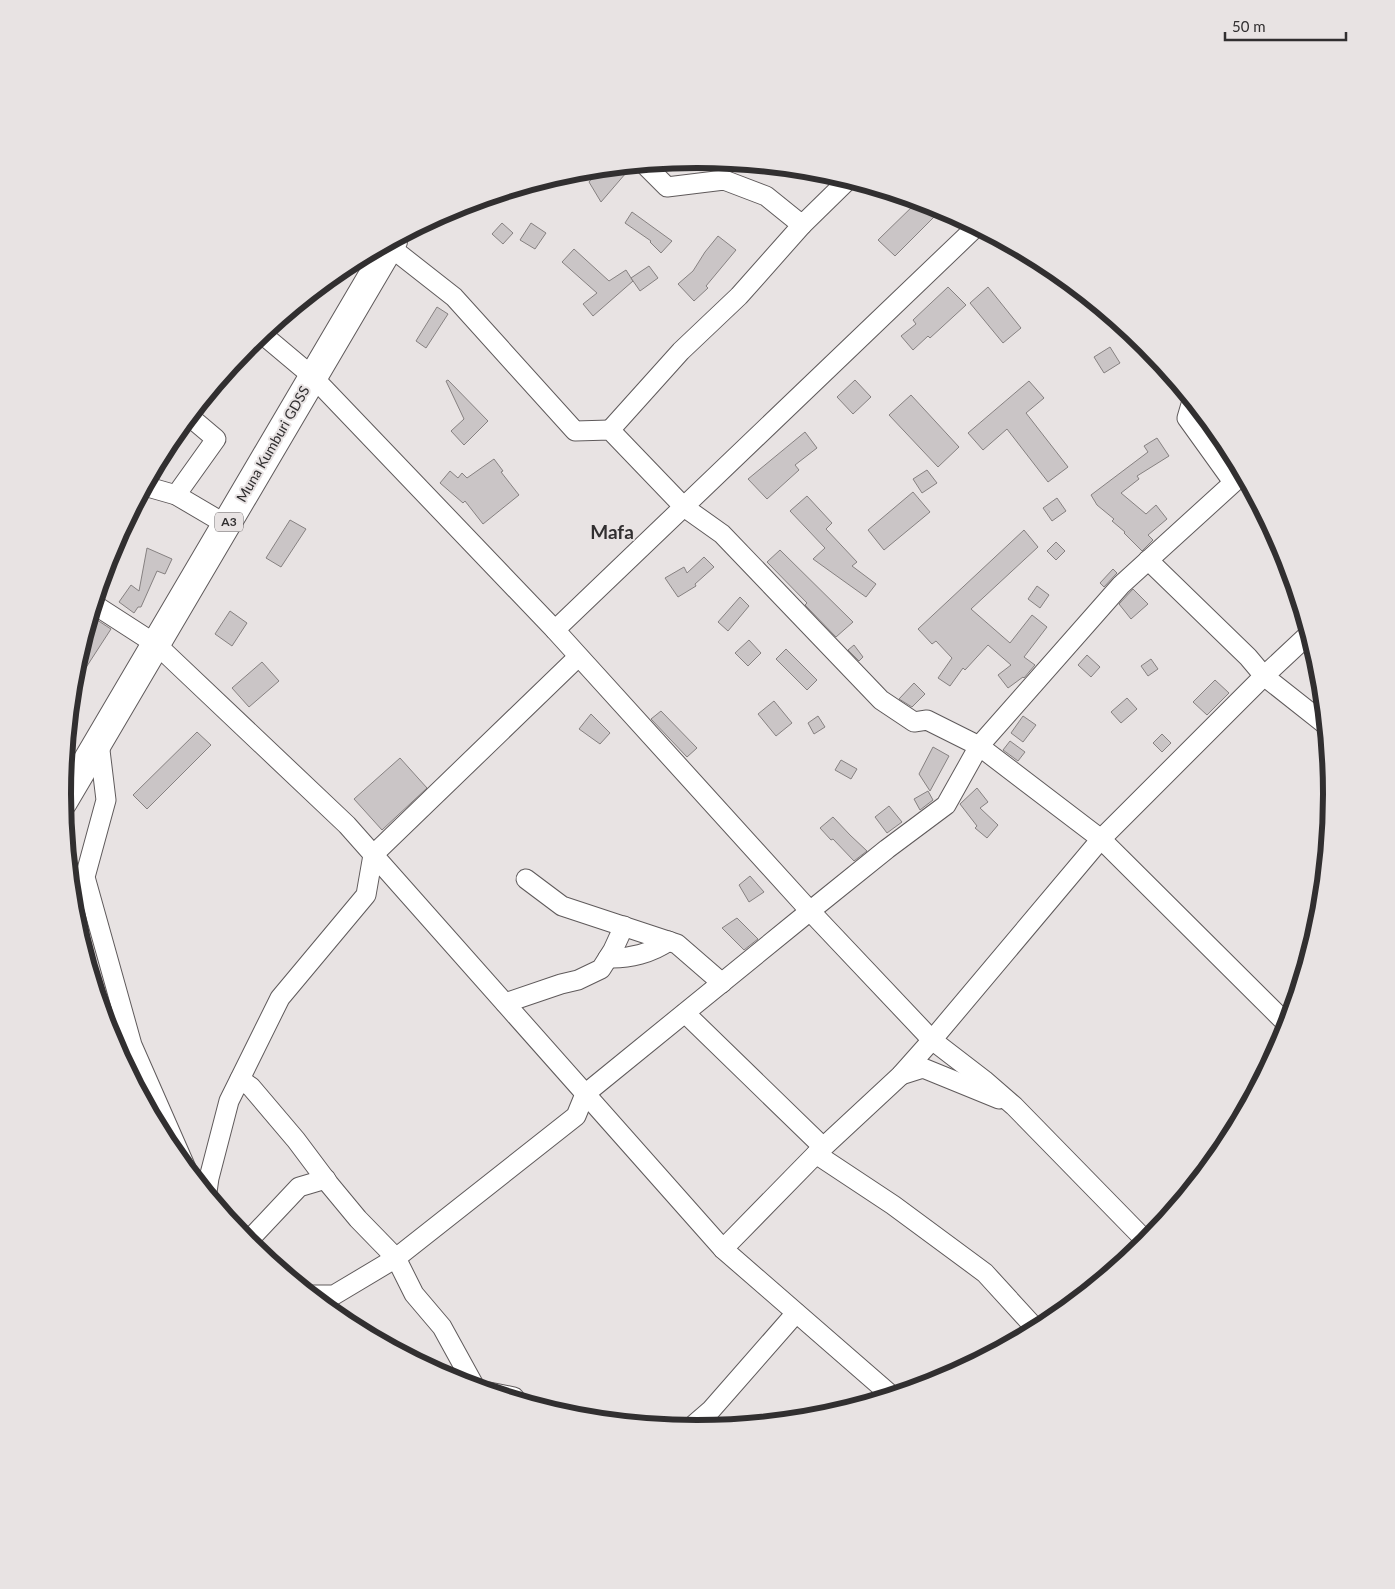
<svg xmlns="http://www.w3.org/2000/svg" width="1395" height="1589" viewBox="0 0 1395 1589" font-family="Lato,sans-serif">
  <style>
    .building { fill: #cac5c6; stroke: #868181 }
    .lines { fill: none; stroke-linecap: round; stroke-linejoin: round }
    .minor-casing { stroke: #5f5a5b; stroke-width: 21 }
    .trunk-casing { stroke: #5f5a5b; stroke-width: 30 }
    .minor { stroke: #fff; stroke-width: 19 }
    .trunk { stroke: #fff; stroke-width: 28 }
    .labels { text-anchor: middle; stroke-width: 4; stroke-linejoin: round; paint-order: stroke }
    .shield { fill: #e8e3e3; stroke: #686566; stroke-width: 1 }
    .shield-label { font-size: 12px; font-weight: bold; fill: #312f30 }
    .street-label { font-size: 14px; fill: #312f30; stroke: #e8e3e3 }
    .district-label { font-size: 19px; font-weight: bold; fill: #312f30; stroke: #e8e3e3 }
    .rim { fill: none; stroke: #312f30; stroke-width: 6 }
  </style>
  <rect width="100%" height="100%" fill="#e8e3e3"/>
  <g class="building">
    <polygon points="632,166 601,202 589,182 600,169"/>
    <polygon points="918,201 942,209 895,256 878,240"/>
    <polygon points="632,212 672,241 661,253 650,242 651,241 625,223"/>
    <polygon points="502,223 513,233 503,244 492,234"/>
    <polygon points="531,223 546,233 535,249 520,240"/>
    <polygon points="718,236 736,250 706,286 708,288 694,301 678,284 693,271 705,252"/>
    <polygon points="574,249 609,281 626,270 633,281 593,316 583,304 597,293 562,262"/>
    <polygon points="649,266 658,278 640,291 631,278"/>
    <polygon points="948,287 966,305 930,338 928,336 913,350 901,336 916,324 913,320"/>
    <polygon points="988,287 1021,328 1003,343 970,303"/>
    <polygon points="437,307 448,314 426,348 416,341"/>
    <polygon points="1110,347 1120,363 1104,373 1094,357"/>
    <polygon points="448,380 488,421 464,445 451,431 464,419 446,381"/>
    <polygon points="855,380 871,397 853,414 837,397"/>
    <polygon points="1029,381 1044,398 1026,413 1068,467 1048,482 1007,429 983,450 968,433"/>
    <polygon points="911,395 959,447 938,467 889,415"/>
    <polygon points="805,432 817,448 795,465 799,470 767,499 748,479"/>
    <polygon points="1157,438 1169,456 1137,476 1139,479 1121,493 1146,514 1156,505 1167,519 1148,535 1153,540 1142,551 1124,533 1125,532 1112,521 1114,519 1097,505 1091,495 1148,452 1144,446"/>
    <polygon points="494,459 503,471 501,472 519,495 483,524 465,501 463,503 440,483 450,471 458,478 462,473 467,478"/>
    <polygon points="927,470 937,483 922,493 913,479"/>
    <polygon points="913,492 930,512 884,550 868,530"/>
    <polygon points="807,496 832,523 826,529 857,562 852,566 876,584 866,597 813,559 825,548 790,511"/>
    <polygon points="1057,498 1066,511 1052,521 1043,508"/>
    <polygon points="290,520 306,529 281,567 266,558"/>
    <polygon points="1024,530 1038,547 971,609 1010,643 1032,615 1047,627 1024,657 1035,665 1024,678 1023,677 1008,688 998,675 1011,665 988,645 965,670 963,668 950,686 938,678 952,658 936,641 932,644 918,629"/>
    <polygon points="1056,542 1065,551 1056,560 1047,551"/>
    <polygon points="147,548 172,559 165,574 157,571 141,607 138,607 134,613 119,602 131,585 139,591"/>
    <polygon points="780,550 853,622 836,637 805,605 807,603 767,562"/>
    <polygon points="704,557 714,567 695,584 696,586 678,597 665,578 684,567 687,573"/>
    <polygon points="1113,569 1117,573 1104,587 1100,583"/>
    <polygon points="1037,586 1049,595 1040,608 1028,599"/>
    <polygon points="1133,589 1148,604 1131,619 1119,604"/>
    <polygon points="740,597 749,606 728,631 718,622"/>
    <polygon points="230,611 247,623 232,646 215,634"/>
    <polygon points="94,618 111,629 74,686 75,670 87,631"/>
    <polygon points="749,640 761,653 748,666 735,653"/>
    <polygon points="854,645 863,657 859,661 848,650"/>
    <polygon points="786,649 817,680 807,690 776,659"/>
    <polygon points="1087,655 1100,667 1091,677 1078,665"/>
    <polygon points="1151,659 1158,669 1148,676 1141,666"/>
    <polygon points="262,662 279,681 249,707 232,688"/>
    <polygon points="1215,680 1229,693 1207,715 1193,702"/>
    <polygon points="914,683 925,694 912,707 899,699"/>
    <polygon points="1127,698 1137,709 1121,723 1111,712"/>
    <polygon points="774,701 792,723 776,736 758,714"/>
    <polygon points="661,711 697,748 687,757 651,719"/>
    <polygon points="591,714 610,733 600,744 579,729"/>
    <polygon points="818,716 825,727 814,734 808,723"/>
    <polygon points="1023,716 1036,725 1023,742 1011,733"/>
    <polygon points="197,732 211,745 147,809 133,795"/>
    <polygon points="1162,734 1171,743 1162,752 1153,743"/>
    <polygon points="1010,741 1025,752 1018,761 1003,750"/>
    <polygon points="933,747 949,756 930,791 919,774"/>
    <polygon points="400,758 427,788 382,830 354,799"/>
    <polygon points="841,760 857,769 851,779 835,770"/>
    <polygon points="977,788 988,802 980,808 998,825 987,838 975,828 977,826 960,804"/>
    <polygon points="928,791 933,800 920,810 914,799"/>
    <polygon points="889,806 902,822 887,833 875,817"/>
    <polygon points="833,817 850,835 867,851 854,861 833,839 831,840 820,828"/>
    <polygon points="750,876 764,892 749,902 739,885"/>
    <polygon points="737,918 758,939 744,950 722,928"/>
  </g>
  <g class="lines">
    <g class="minor-casing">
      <g id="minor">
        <polyline points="645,165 667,187 724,180 766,196 802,225 848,180"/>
        <polyline points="389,246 454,297 575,431 610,430 684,507 722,534 881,700 914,722 927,720 979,746 1101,839 1288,1025"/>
        <polyline points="262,334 312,376 555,630 810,911 932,1040 984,1080 1014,1106 1147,1242"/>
        <polyline points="1192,401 1187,418 1233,482"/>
        <polyline points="610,430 681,351 739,296 802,225"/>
        <polyline points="146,486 148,487 176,495 227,525"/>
        <polyline points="176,495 216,439 190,417"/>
        <polyline points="1148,560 1248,657 1264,676 1326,725"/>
        <polyline points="95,605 157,645 347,825 723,1249 892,1396"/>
        <polyline points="555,630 976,227"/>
        <polyline points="99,742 106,800 85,877 132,1045 186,1168"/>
        <polyline points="526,879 562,906 677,944 722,983"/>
        <path d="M608,958C629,959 652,953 669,941"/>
        <polyline points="505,1003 561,984 578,980 601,969 613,950 624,926"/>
        <polyline points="685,1013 823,1147"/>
        <polyline points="901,1075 923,1068 999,1099"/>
        <polyline points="240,1079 251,1087 296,1140 329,1184 358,1219 396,1258 414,1294 442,1327 475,1387"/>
        <polyline points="816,1154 893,1205 985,1273 1037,1330"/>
        <polyline points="207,1192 209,1178 229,1101 280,998 366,895 373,855 578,657"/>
        <polyline points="246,1241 250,1239 299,1187 326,1179"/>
        <polyline points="723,1249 816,1154 900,1076 932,1040 1101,839 1264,676 1309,634"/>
        <polyline points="311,1295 334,1295 396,1258 576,1116 585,1094 810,911 887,849 946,805 979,746 1121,585 1243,474"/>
        <polyline points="489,1392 514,1397 516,1400"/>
        <polyline points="689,1429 711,1410 796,1313"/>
      </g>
    </g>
    <g class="trunk-casing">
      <polyline id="trunk" points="63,802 393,241"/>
    </g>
    <use href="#minor" class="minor"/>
    <use href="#trunk" class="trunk"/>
  </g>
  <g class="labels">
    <rect class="shield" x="215" y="512.5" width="28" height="19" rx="4"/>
    <g class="shield-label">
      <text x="229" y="526">A3</text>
    </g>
    <g class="street-label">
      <text transform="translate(273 444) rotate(-60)" y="5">Muna Kumburi GDSS</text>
    </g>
    <g class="district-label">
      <text x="612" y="539">Mafa</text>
    </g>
  </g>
  <path d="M0 0H1395V1589H0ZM71 794a626 626 0 1 1 1252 0a626 626 0 1 1-1252 0Z" fill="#e8e3e3" fill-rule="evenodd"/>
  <path class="rim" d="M71 794a626 626 0 1 1 1252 0a626 626 0 1 1-1252 0Z"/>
  <path d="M1225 32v8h121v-8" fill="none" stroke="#312f30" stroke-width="2.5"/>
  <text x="1232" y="32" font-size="15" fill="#312f30" stroke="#e8e3e3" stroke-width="4" paint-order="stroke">50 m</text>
</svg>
